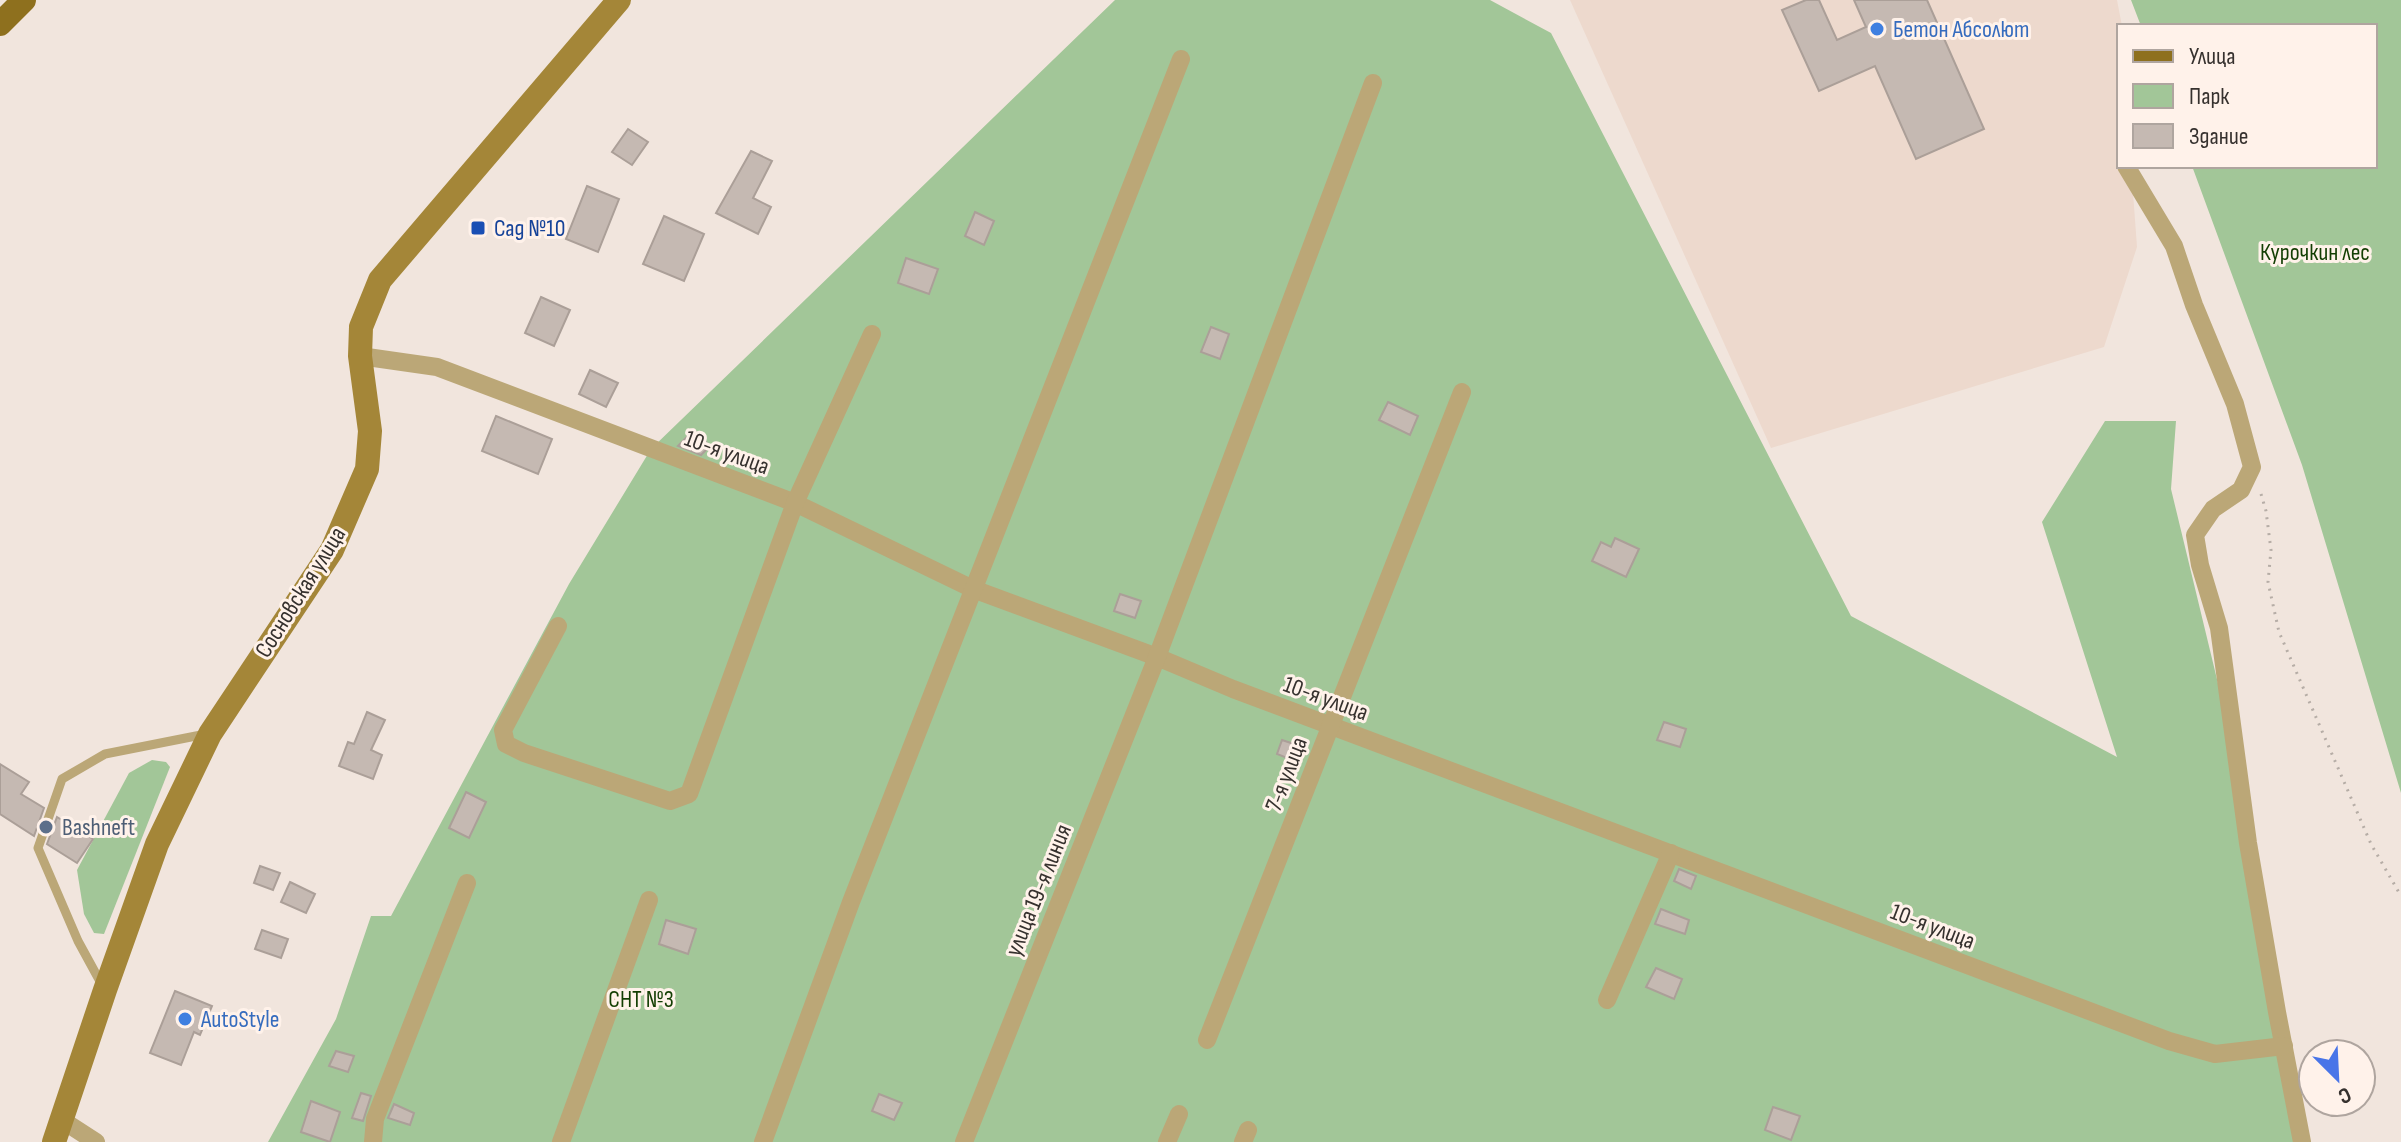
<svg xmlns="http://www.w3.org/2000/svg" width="2401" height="1142" viewBox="0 0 2401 1142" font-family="'Sofia Sans Condensed',sans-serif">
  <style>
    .built { fill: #edd9cd }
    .green { fill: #a2c698 }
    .building { fill: #c5b9b2; stroke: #ab9f98; stroke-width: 2 }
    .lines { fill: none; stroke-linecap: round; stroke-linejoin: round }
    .path { stroke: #b6ada6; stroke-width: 3; stroke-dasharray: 2 6; stroke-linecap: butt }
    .lane { stroke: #bba777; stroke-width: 9 }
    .street { stroke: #bba777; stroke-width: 18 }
    .secondary { stroke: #a48638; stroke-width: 24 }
    .primary { stroke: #8e701e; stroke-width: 24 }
    .shop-dot { fill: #3f7fe0; stroke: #fff2ea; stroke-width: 3 }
    .transit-dot { fill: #1a4fb4; stroke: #fff2ea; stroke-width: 3 }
    .service-dot { fill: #5c6f8a; stroke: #fff2ea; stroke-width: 3 }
    .labels { text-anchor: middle; stroke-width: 6; stroke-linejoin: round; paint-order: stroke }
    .shop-label { font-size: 24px; fill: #366cbe; stroke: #fff2ea; text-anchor: start }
    .transit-label { font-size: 24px; fill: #164399; stroke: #fff2ea; text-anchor: start }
    .park-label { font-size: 24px; fill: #133e03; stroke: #fff2ea }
    .street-label { font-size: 24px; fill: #36312e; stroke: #fff2ea }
    .service-label { font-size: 24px; fill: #4e5e75; stroke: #fff2ea; text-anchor: start }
  </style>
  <rect width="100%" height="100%" fill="#f1e5dd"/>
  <polygon class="built" points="1570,0 2117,0 2122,26 2119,26 2119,166 2131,166 2137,247 2104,347 1771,448"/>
  <g class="green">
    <polygon points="1115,0 1490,0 1551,33 1851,616 2117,757 2042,522 2105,421 2176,421 2171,489 2237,762 2300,1142 268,1142 336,1019 371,916 391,916 569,584 651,449"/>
    <polygon points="2131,0 2401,0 2401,793 2302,465 2192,166 2375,166 2375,26 2141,26"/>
    <polygon points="152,760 166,762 170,767 104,934 94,933 84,914 77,870 129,773"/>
  </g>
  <g class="building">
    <polygon points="1806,0 1819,0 1837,40 1866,27 1854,0 1927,0 1984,129 1916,159 1875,66 1819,91 1782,10"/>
    <polygon points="628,129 648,142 632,165 612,152"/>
    <polygon points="751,151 772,161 753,198 771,207 758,234 716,213"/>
    <polygon points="587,186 619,199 598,252 566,239"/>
    <polygon points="975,212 994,221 984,245 965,236"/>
    <polygon points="664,216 704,234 684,281 643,264"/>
    <polygon points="906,258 938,269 929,294 898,283"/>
    <polygon points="541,297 570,310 554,346 525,333"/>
    <polygon points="1211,327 1229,334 1220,359 1201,352"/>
    <polygon points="590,370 618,383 606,407 579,394"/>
    <polygon points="1388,402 1418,416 1410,435 1379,420"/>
    <polygon points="496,416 552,439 538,474 482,451"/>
    <polygon points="694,430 710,446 701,455 678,446"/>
    <polygon points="1615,538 1639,549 1626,577 1592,561 1601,542 1611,547"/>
    <polygon points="1120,594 1141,601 1135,618 1114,611"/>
    <polygon points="367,712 385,720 371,750 382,755 373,779 339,766 348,742 354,744"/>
    <polygon points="1664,722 1686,729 1680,747 1657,740"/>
    <polygon points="1282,740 1297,745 1292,760 1277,754"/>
    <polygon points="0,764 29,782 21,794 44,808 34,836 0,814"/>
    <polygon points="466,792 486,802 469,838 449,828"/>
    <polygon points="57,817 93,839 77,863 47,844"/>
    <polygon points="260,866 280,873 273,890 254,883"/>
    <polygon points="1679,869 1696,876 1691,889 1674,881"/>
    <polygon points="290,882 315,894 306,913 281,902"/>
    <polygon points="1661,909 1689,920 1685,934 1655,924"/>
    <polygon points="666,920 696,929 688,954 659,944"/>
    <polygon points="262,930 288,939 281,958 255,949"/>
    <polygon points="1656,968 1682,979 1674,999 1646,987"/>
    <polygon points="175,991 212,1006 200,1035 194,1032 181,1065 150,1053"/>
    <polygon points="336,1051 354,1056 348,1072 329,1066"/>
    <polygon points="361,1093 371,1096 363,1121 352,1118"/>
    <polygon points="879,1094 902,1103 894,1120 872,1111"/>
    <polygon points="311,1101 340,1112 330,1142 301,1132"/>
    <polygon points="394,1104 414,1113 410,1125 388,1118"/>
    <polygon points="1773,1107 1800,1116 1791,1140 1765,1130"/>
  </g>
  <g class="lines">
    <polyline class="path" points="2261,494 2266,511 2271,550 2268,582 2279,632 2371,844 2401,896"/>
    <polyline class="lane" points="102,985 78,941 38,848 62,779 105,754 206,734"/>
    <g class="street">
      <polyline points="2126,166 2174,246 2194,305 2235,404 2252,467 2241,490 2213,509 2195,535 2200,565 2219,628 2248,843 2277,1012 2302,1142"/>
      <polyline points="360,356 437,367 795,503 973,589 1157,657 1233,689 2169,1041 2215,1054 2284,1046"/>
      <polyline points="558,626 503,730 506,744 524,753 670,801 689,794 795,503 872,334"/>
      <polyline points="1607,1000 1671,853"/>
      <polyline points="1207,1040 1462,392"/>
      <polyline points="62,1120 96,1142"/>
      <polyline points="373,1142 375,1119 467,883"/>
      <polyline points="561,1142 649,900"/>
      <polyline points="763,1142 851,902 1181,59"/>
      <polyline points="964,1142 1157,657 1373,83"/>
      <polyline points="1167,1142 1179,1114"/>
      <polyline points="1243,1142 1248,1130"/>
    </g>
    <polyline class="secondary" points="54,1142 105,990 157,844 210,734 332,550 367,469 370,431 360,356 361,327 380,280 619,0"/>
    <polyline class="primary" points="0,24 24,0"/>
  </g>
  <g class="shop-dot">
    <circle cx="1877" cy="29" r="8"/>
    <circle cx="185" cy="1019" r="8"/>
  </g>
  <rect class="transit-dot" x="470" y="220" width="16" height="16" rx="4"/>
  <circle class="service-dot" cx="46" cy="827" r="8"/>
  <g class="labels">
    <g class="shop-label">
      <text x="1893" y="37">Бетон Абсолют</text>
      <text x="201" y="1027">AutoStyle</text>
    </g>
    <g class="transit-label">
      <text x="494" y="236">Сад №10</text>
    </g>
    <g class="park-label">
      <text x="2315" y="260">Курочкин лес</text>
      <text x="641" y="1007">СНТ №3</text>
    </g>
    <g class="street-label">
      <text transform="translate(727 452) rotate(20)" y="8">10-я улица</text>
      <text transform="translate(300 592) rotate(-58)" y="8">Сосновская улица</text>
      <text transform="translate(1326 698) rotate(20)" y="8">10-я улица</text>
      <text transform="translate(1286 774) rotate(-69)" y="8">7-я улица</text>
      <text transform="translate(1038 890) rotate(-68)" y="8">улица 19-я линия</text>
      <text transform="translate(1933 926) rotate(21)" y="8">10-я улица</text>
    </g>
    <g class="service-label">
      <text x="62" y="835">Bashneft</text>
    </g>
  </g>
  <rect x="2117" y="24" width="260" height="144" fill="#fff2ea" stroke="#afa59f" stroke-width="2"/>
  <rect x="2133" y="50" width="40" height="12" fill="#8e701e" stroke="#afa59f" stroke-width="2"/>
  <text x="2189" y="64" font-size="24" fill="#36312e">Улица</text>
  <rect x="2133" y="84" width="40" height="24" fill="#a2c698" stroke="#afa59f" stroke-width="2"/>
  <text x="2189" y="104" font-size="24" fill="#36312e">Парк</text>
  <rect x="2133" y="124" width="40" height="24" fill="#c5b9b2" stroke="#afa59f" stroke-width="2"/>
  <text x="2189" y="144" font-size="24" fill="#36312e">Здание</text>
  <g transform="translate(2337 1078) rotate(156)"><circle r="38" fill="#fff2ea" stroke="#afa59f" stroke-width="2"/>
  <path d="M0-6L14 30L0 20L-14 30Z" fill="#4975e8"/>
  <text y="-12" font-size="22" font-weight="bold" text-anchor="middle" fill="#36312e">С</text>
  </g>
</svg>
